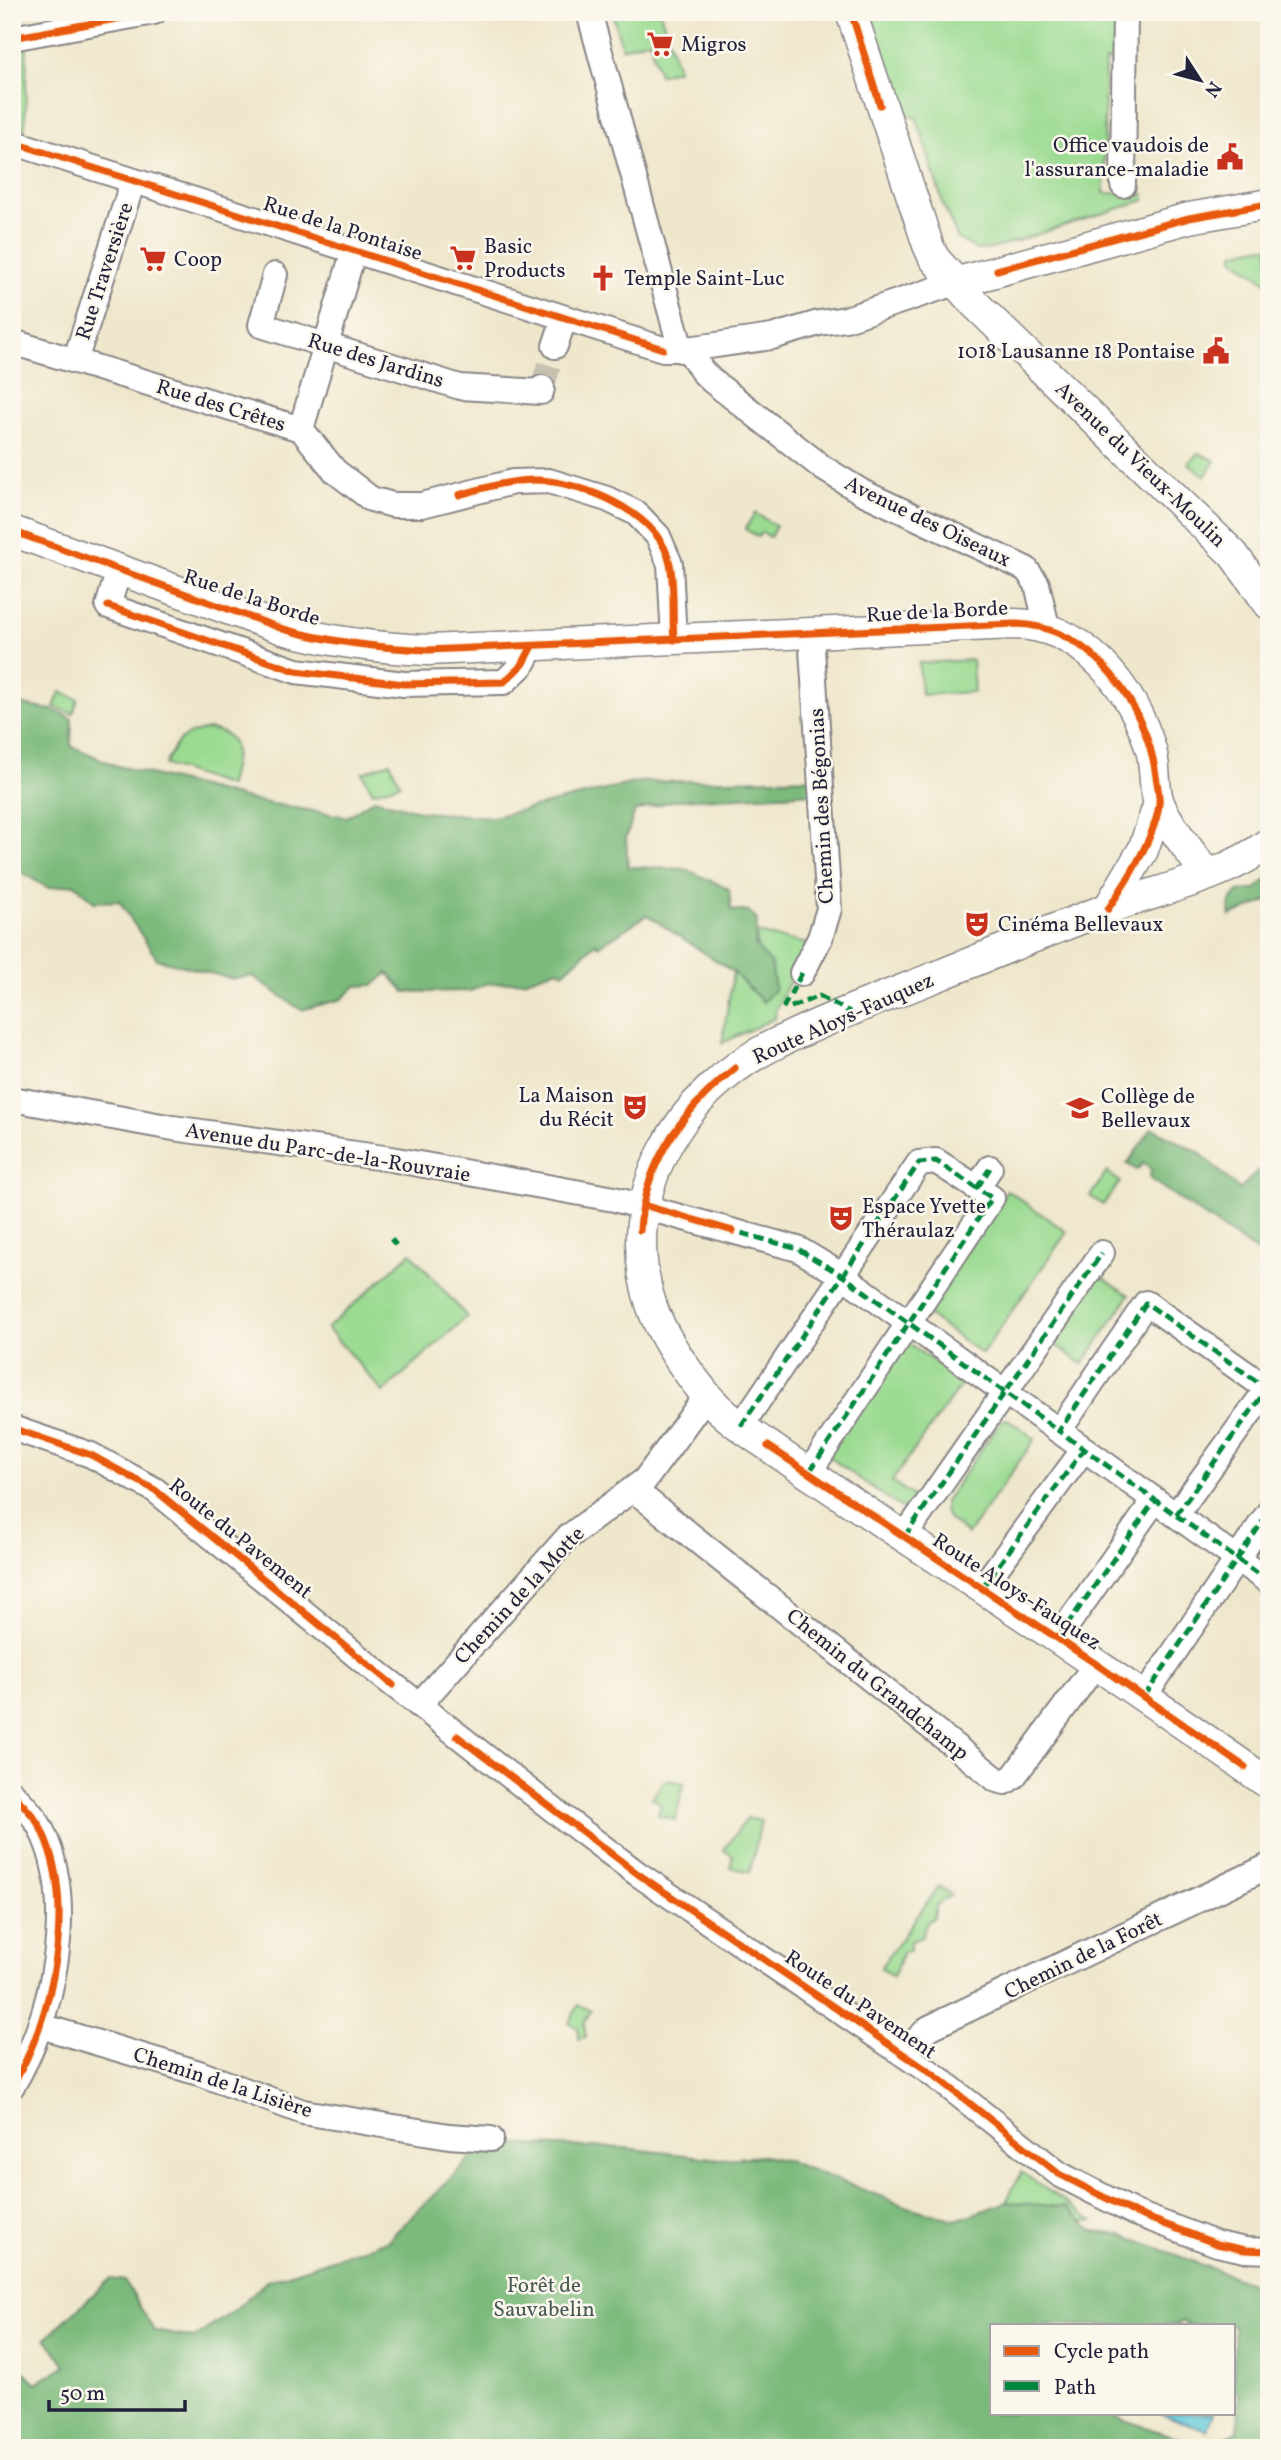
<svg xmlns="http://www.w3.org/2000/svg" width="1281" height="2460" viewBox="0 0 1281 2460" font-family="Vollkorn,serif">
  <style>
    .green { fill: #9ada91; stroke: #5e7e66; stroke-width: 2 }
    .forest { fill: #7bba7b; stroke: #4e6e5b; stroke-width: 2; fill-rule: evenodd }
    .water { fill: #60c8db; stroke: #41758b; stroke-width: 2 }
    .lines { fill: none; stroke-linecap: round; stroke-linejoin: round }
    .minor-tunnel { stroke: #c6c0af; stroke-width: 24; stroke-dasharray: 24 12; stroke-linecap: butt }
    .minor-casing { stroke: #888484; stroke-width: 28 }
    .major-casing { stroke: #888484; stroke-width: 33 }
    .minor { stroke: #fff; stroke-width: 24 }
    .major { stroke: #fff; stroke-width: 30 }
    .quiet { stroke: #00873e; stroke-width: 5; stroke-dasharray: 10 5; stroke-linecap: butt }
    .cycleway-casing { stroke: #fbf7ec; stroke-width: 11 }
    .cycleway { stroke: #e8590c; stroke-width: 7 }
    .labels { text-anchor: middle; stroke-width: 5; stroke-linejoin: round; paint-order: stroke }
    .poi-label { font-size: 21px; fill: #22223b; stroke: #fbf7ec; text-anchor: start }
    .street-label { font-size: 21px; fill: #22223b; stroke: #fbf7ec }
    .park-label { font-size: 21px; fill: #465955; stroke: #fbf7ec }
  </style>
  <rect width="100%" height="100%" fill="#fbf7ec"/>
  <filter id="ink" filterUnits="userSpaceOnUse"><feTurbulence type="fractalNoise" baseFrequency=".0143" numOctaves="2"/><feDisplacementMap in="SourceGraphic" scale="14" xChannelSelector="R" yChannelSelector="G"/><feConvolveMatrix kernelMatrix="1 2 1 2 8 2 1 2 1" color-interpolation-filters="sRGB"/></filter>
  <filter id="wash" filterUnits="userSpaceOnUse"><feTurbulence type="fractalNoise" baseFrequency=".00686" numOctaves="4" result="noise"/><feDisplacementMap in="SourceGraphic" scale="28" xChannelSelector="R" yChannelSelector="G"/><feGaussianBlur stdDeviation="1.57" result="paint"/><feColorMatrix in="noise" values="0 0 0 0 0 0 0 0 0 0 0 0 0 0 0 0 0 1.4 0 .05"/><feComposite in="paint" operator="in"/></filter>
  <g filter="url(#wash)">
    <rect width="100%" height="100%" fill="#efe7cc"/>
    <g class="green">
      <polygon points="612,12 660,12 678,69 659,75 649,40 622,48"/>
      <polygon points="870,12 1120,12 1119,61 1105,61 1104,193 1144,194 1145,200 991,249 977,250 958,239 944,207 917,119 904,112 898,104"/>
      <polygon points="27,48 25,131 12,127 12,50"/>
      <polygon points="1257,247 1269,247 1269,284 1234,259 1234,253"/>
      <polygon points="1199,453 1215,461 1205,476 1188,463"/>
      <polygon points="755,513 776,526 770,537 762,532 758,537 745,529"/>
      <polygon points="972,660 974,692 921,695 919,663"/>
      <polygon points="60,692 78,699 73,714 54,707"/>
      <path d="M208,729C246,733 234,760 229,786L165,765C176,740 181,735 208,729Z"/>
      <polygon points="390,762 400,784 373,792 362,773"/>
      <polygon points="756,933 808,944 776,1009 775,1018 722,1043 733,972 763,1002"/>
      <polygon points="1107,1172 1120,1182 1103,1205 1090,1196"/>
      <polygon points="1007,1190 1067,1232 982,1354 922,1311"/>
      <polygon points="411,1253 467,1317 383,1392 327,1328"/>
      <polygon points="1094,1271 1129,1295 1083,1364 1047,1339"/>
      <polygon points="906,1342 963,1382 892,1481 921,1502 911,1515 826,1455"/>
      <path d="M1008,1419L1035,1439L968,1534C957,1525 940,1518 945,1501L1002,1420Z"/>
      <polygon points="665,1780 684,1783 675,1820 658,1815 661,1804 652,1798"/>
      <polygon points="747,1818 761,1821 750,1872 730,1867 733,1856 724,1850"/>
      <polygon points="939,1886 951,1895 936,1906 934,1917 926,1923 922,1937 910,1941 910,1951 903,1952 893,1977 880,1968"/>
      <polygon points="578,2005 591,2010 584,2024 586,2037 578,2039 578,2028 569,2023"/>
      <polygon points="1021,2172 1093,2221 1037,2220 1005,2204"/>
    </g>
    <g class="forest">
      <path d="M12,701C38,712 49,704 72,719L71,746L114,765L256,801L347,817L374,799L423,812L493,817L638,782L817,778V793L676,800L635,811L626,838L628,867L685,869L729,889L731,910L749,912L757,920L755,946L771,963L775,989L763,1002L733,972L647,915L599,946L596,943L563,973L558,969L523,981L484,984L471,991L405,992L388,973L374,985L356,986L342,999L301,1010L252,976L232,979L157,959L119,901L94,902L75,884L48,888L12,867Z"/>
      <polygon points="1269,878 1269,900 1230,916 1230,902 1238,892 1256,889"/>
      <polygon points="1152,1128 1200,1153 1240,1190 1257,1171 1269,1181 1269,1260 1150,1179 1151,1169 1143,1163 1137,1170 1127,1164"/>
      <path d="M491,2144L624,2148L720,2159L764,2156L788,2161L911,2208L956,2220L1007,2202L1066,2207L1094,2231L1126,2236L1269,2290V2448H12V2361L37,2383L66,2365L46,2338L110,2279L125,2281L154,2331L194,2338L231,2313L267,2281L387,2241L482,2147ZM1180,2321L1187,2322L1186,2325H1234V2390L1239,2393L1238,2432L1205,2447L1115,2417L1114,2413H992V2325H1178Z"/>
    </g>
    <polygon class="water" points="1158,2413 1213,2413 1207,2430"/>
  </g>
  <g filter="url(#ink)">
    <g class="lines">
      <polyline class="minor-tunnel" points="542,388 555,346"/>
      <g class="minor-casing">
        <g id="minor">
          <polyline points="589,12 681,350"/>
          <polyline points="12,38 154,12"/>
          <polyline points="12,142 663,349 688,349 772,337 819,323 846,319 955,283"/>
          <polyline points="1123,185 1125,12"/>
          <polyline points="275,275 261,325 460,387 541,392 542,388"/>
          <polyline points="12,342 301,429 335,471 371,499 393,505 422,505 513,482 549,481 607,499 636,513 658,536 670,564 674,640"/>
          <polyline points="555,346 564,319"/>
          <polyline points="688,349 702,371 711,380 823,468 862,492 1026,569 1037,584 1047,627"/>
          <polyline points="75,361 133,181"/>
          <polyline points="301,429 354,250"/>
          <polyline points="119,570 108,606 296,671 404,684 504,682 522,665 532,646"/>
          <polyline points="802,973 820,938 829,909 811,634"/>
          <polyline points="12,1099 173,1128 391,1159 614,1199 798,1249 843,1276 1059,1431"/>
          <polyline points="977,1188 990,1168"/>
          <polyline points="1269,1390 1146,1303 1059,1431 1269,1582"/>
          <polyline points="741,1426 919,1163 936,1161 992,1198 808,1474"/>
          <polyline points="12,1428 91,1455 155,1490 363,1661 560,1815 638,1874 934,2075 1059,2174 1135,2213 1217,2244 1245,2250 1269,2251"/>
          <polyline points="634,1490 997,1780 1005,1782 1014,1776 1096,1664"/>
          <polyline points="1176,1515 1267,1389"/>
          <polyline points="904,1537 1102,1253"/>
          <polyline points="981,1589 1084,1449"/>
          <polyline points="1058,1638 1155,1500"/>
          <polyline points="1144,1697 1269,1512"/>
          <polyline points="419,1705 567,1538 645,1480 706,1396"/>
          <path d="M12,1793C23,1805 36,1817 42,1831C77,1905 53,2019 12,2086"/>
          <polyline points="41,2026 199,2073 303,2112 449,2136 491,2139"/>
          <polyline points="903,2053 929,2028 1269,1866"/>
        </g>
      </g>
      <g class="major-casing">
        <g id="major">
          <polyline points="851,12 928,245 934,258 973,302 1233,554 1269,604"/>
          <polyline points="955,283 1189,218 1269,204"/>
          <path d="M12,531L283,629C331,642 378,648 428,650L1014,624C1082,624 1134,689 1151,750C1156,767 1153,787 1159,803C1168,826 1193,854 1207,875"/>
          <path d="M1269,843C1224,877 1162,889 1109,908C1053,929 997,952 940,975C885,997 827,1018 773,1045C677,1093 616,1197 651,1304C662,1337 684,1368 706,1395C723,1416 748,1432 770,1447C813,1477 856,1505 900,1534C1024,1615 1148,1698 1269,1784"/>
          <polyline points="1108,909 1143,850 1159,803"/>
        </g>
      </g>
      <use href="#minor" class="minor"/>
      <use href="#major" class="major"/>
      <g class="quiet">
        <polyline points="802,973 784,1006 789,1008 819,996 850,1012"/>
        <polyline points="977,1188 990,1168"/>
        <polyline points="727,1229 798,1249 843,1276 1059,1431"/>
        <polyline points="391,1239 396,1245"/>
        <polyline points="1269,1390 1146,1303 1059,1431 1269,1582"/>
        <polyline points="741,1426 919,1163 936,1161 992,1198 808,1474"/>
        <polyline points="1176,1515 1267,1389"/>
        <polyline points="904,1537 1102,1253"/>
        <polyline points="981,1589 1084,1449"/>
        <polyline points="1058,1638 1155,1500"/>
        <polyline points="1144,1697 1269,1512"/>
      </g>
      <g class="cycleway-casing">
        <g id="cycleway">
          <polyline points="851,12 880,105"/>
          <polyline points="12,38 154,12"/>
          <polyline points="12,142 663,349"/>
          <polyline points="997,270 1189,218 1269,204"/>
          <path d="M459,495C487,487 518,477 549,481C594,488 660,515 670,564C675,588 672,615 674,640"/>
          <path d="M12,531L283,629C331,642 378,648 428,650L1014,624C1092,624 1147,706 1156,776C1157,784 1160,795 1159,803C1157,834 1126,883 1108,909"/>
          <polyline points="108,606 296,671 404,684 504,682 522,665 532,646"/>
          <polyline points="643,1205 733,1231"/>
          <path d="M640,1230C644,1163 684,1109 735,1068"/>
          <polyline points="12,1428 91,1455 155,1490 393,1685"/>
          <polyline points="768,1446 1096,1664 1245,1767"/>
          <polyline points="457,1736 638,1874 934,2075 1059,2174 1135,2213 1217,2244 1245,2250 1269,2251"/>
          <path d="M12,1793C23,1805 36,1817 42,1831C77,1905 53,2019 12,2086"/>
        </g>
      </g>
      <use href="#cycleway" class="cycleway"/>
    </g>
  </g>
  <defs>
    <g id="supermarket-bare" transform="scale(2.1)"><path d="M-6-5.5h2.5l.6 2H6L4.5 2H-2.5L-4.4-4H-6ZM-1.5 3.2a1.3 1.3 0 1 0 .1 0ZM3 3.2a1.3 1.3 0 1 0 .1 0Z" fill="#c8321e" stroke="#fbf7ec" stroke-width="2.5" paint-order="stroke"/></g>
    <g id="civic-bare" transform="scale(2.1)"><path d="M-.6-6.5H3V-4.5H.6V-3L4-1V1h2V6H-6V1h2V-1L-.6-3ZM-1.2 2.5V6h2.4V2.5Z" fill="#c8321e" stroke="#fbf7ec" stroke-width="2.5" paint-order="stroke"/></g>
    <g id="church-bare" transform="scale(2.1)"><path d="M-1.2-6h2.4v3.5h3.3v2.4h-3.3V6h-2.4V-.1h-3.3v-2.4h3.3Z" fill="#c8321e" stroke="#fbf7ec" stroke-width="2.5" paint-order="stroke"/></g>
    <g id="theatre-bare" transform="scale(2.1)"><path d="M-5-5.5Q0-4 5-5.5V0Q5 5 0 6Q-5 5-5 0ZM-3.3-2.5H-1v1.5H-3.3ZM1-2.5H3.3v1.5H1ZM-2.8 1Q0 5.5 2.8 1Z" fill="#c8321e" stroke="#fbf7ec" stroke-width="2.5" paint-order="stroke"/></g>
    <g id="school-bare" transform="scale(2.1)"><path d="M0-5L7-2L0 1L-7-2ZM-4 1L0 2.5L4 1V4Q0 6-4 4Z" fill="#c8321e" stroke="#fbf7ec" stroke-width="2.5" paint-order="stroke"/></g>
  </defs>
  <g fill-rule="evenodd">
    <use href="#supermarket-bare" x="660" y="44"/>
    <use href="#civic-bare" x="1230" y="157"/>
    <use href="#supermarket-bare" x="463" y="258"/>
    <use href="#supermarket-bare" x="153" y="259"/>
    <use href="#church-bare" x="603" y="278"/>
    <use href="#civic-bare" x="1216" y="351"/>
    <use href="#theatre-bare" x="977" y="924"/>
    <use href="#theatre-bare" x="635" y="1107"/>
    <use href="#school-bare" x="1080" y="1108"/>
    <use href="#theatre-bare" x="841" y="1218"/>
  </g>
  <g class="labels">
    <g class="poi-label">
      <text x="681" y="51">Migros</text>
      <text x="1209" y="152" text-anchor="end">Office vaudois de<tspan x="1209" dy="24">l'assurance-maladie</tspan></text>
      <text x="484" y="253">Basic<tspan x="484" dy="24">Products</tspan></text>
      <text x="174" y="266">Coop</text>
      <text x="624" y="285">Temple Saint-Luc</text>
      <text x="1195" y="358" text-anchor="end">1018 Lausanne 18 Pontaise</text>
      <text x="998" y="931">Cinéma Bellevaux</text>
      <text x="614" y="1102" text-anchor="end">La Maison<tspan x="614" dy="24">du Récit</tspan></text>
      <text x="1101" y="1103">Collège de<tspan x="1101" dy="24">Bellevaux</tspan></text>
      <text x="862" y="1213">Espace Yvette<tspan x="862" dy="24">Théraulaz</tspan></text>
    </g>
    <g class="street-label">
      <text transform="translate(343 228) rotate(18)" y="7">Rue de la Pontaise</text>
      <text transform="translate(104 271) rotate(-72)" y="7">Rue Traversière</text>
      <text transform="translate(376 360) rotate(17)" y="7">Rue des Jardins</text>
      <text transform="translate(221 405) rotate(17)" y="7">Rue des Crêtes</text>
      <text transform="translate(1141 464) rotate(44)" y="7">Avenue du Vieux-Moulin</text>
      <text transform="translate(928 521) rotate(26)" y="7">Avenue des Oiseaux</text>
      <text transform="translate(252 597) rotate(18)" y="7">Rue de la Borde</text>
      <text transform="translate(937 611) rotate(-3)" y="7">Rue de la Borde</text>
      <text transform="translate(821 806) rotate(-93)" y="7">Chemin des Bégonias</text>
      <text transform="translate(843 1018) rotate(-24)" y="7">Route Aloys-Fauquez</text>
      <text transform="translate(328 1152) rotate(9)" y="7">Avenue du Parc-de-la-Rouvraie</text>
      <text transform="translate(241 1538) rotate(39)" y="7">Route du Pavement</text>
      <text transform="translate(1017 1591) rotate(33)" y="7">Route Aloys-Fauquez</text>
      <text transform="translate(519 1595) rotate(-47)" y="7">Chemin de la Motte</text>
      <text transform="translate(878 1684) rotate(39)" y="7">Chemin du Grandchamp</text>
      <text transform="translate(1083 1955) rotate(-26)" y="7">Chemin de la Forêt</text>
      <text transform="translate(861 2004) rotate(34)" y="7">Route du Pavement</text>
      <text transform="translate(223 2082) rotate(18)" y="7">Chemin de la Lisière</text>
    </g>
    <g class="park-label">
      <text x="544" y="2292">Forêt de<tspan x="544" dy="24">Sauvabelin</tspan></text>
    </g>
  </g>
  <rect width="1281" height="2460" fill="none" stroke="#fbf7ec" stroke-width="42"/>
  <rect x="990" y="2324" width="245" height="91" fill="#fbf7ec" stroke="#a4a2a5" stroke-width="2"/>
  <rect x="1004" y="2346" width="35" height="10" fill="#e8590c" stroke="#a4a2a5" stroke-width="2"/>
  <text x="1054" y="2358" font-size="21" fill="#22223b">Cycle path</text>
  <rect x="1004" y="2381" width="35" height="10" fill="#00873e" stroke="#a4a2a5" stroke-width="2"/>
  <text x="1054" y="2394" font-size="21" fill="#22223b">Path</text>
  <g transform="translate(1200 80) rotate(126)" stroke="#fbf7ec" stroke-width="5" paint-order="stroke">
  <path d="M0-5L12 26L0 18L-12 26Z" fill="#22223b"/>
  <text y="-10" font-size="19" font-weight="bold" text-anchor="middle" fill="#22223b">N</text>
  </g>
  <path d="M49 2400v10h136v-10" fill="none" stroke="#22223b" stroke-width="3.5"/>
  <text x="60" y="2400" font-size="21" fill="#22223b" stroke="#fbf7ec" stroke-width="5" paint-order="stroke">50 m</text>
</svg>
